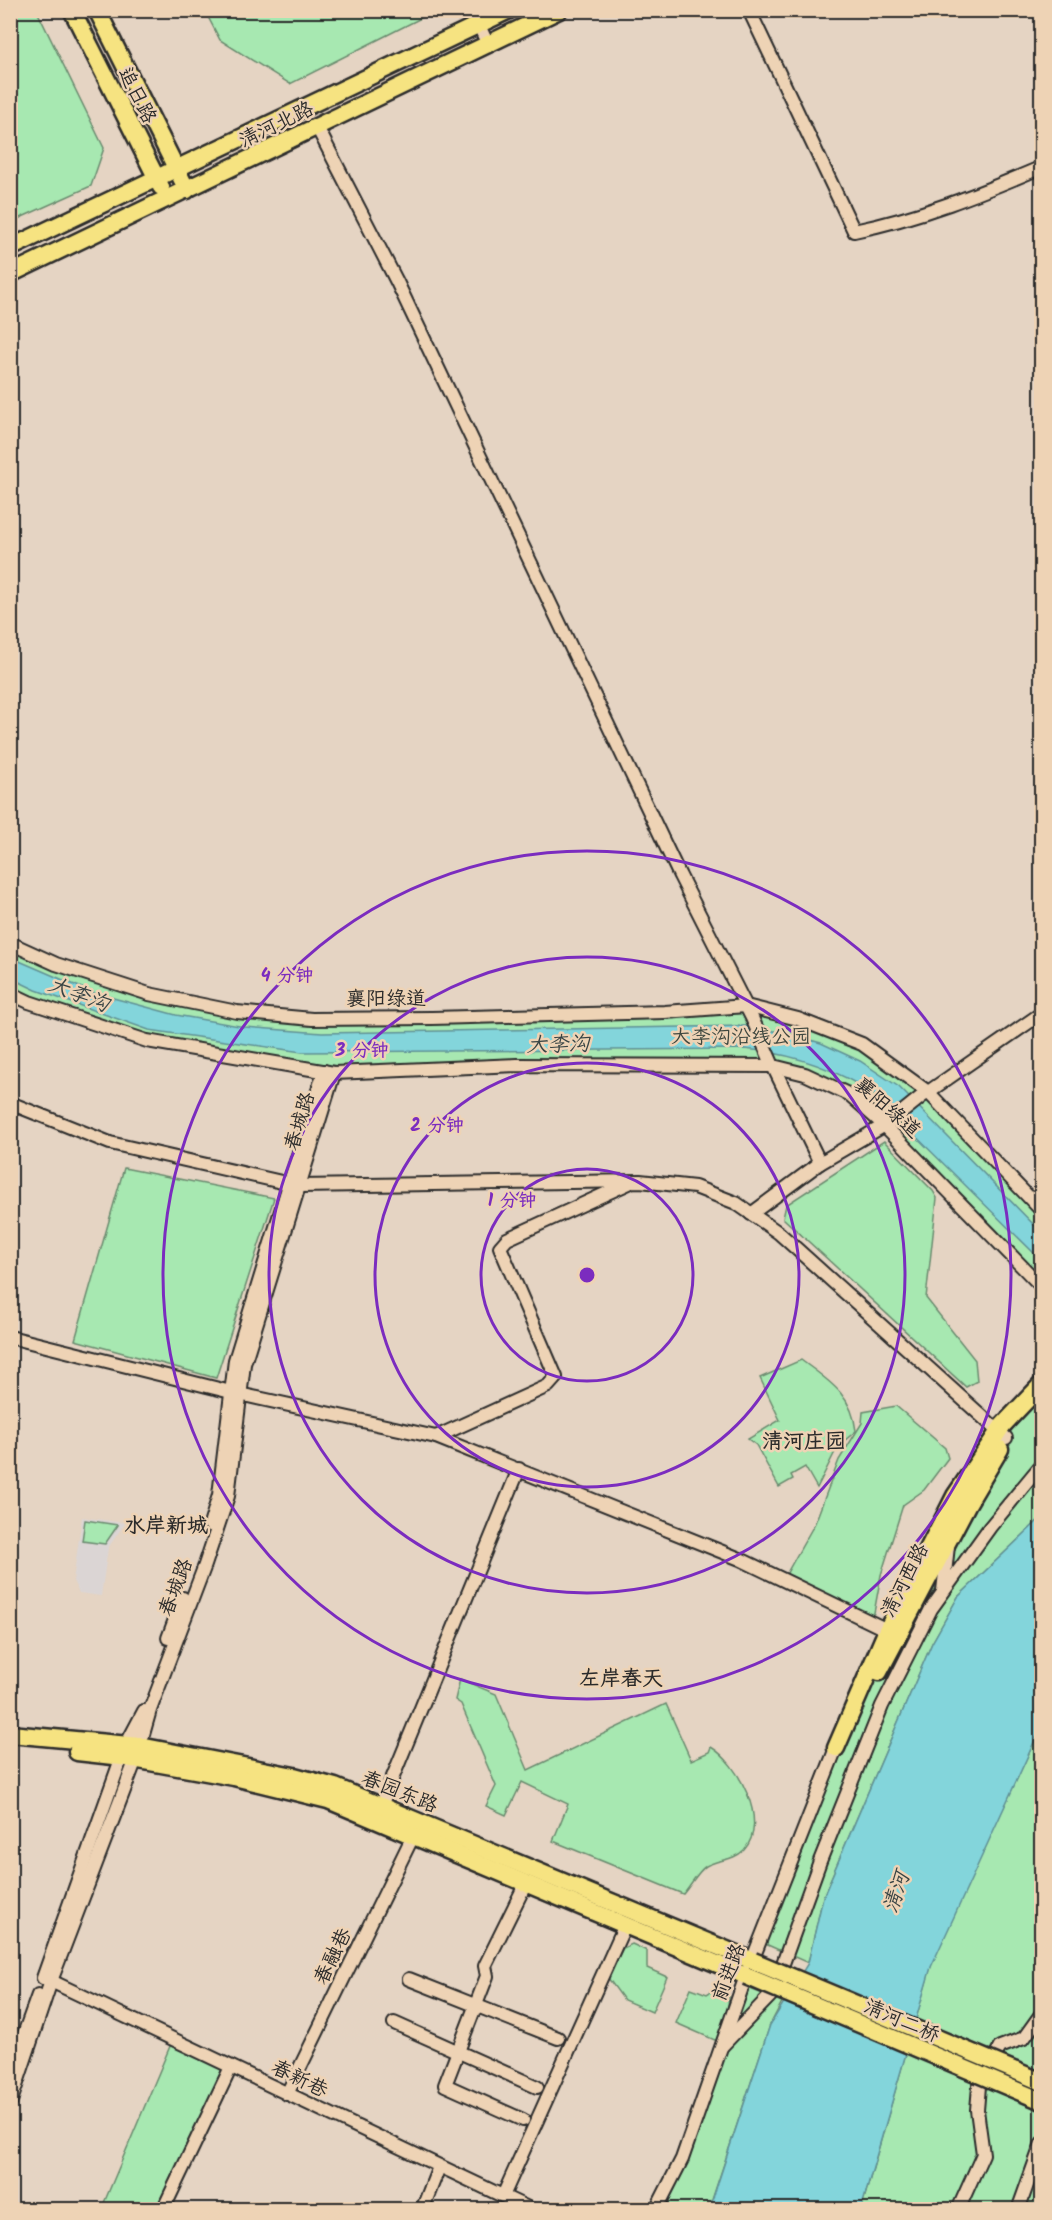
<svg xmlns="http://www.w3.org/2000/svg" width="1052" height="2220" viewBox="0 0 1052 2220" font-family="Kalam,'LXGW WenKai TC',sans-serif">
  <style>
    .built { fill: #dbd5d4 }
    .green { fill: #a7e8b1; stroke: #698a6e; stroke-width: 1.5 }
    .water { fill: #83d5db; stroke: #609195; stroke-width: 1.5 }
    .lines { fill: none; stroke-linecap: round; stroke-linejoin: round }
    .minor-casing { stroke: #2b2b2b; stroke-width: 16 }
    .major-casing { stroke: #2b2b2b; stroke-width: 21 }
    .minor { stroke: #eed3b5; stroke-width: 12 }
    .major { stroke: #f6e381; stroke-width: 16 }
    .major-bridge-casing { stroke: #2b2b2b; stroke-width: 21; stroke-linecap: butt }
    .major-bridge { stroke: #f6e381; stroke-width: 16 }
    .ring { fill: none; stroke: #7b2cbf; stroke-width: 3 }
    .labels { text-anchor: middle; stroke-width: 5; stroke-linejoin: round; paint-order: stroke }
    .street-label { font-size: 20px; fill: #2b2b2b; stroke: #eed3b5 }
    .park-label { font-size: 20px; fill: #3e473f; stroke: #eed3b5 }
    .water-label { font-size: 21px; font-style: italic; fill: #384445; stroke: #eed3b5 }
    .neighbourhood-label { font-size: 21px; font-weight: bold; fill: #2b2b2b; stroke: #eed3b5 }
    .centre { fill: #7b2cbf; stroke: #eed3b5; stroke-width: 3 }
    .ring-label { font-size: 18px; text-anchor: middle; font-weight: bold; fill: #7b2cbf; stroke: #eed3b5; stroke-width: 5; stroke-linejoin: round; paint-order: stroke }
  </style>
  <rect width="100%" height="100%" fill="#e5d4c3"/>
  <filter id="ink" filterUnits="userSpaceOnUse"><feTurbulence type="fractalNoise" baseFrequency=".0167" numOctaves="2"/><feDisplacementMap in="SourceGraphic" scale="12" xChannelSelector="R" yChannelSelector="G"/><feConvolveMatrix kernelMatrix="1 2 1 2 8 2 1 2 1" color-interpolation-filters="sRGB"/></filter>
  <g filter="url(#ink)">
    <polygon class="built" points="82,1517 125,1523 108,1548 101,1596 79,1593 73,1581"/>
    <g class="green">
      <polygon points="11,10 37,11 104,148 91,186 11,222"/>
      <polygon points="205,11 435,11 290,84 220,40"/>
      <polygon points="10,943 149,994 312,1019 746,1006 862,1044 928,1092 1041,1211 1041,1287 850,1095 773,1066 343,1073 147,1041 11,993"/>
      <polygon points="884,1141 933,1191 937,1198 926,1298 975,1360 977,1381 966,1387 783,1218 786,1205"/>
      <polygon points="124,1168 274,1198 216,1378 75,1340"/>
      <path d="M801,1360C829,1381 852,1394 856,1431L838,1446L817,1488L805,1467L791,1475L793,1479L779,1487L756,1445L748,1439L780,1420L760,1378Z"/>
      <polygon points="1041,1395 1041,1518 958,1597 932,1643 823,1897 808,1963 761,1942 836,1748 901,1633 967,1505 1010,1432"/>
      <polygon points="896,1406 945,1448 948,1458 924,1490 903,1505 881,1575 874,1613 865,1619 783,1580 815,1523 839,1460 862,1423 863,1412"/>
      <polygon points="85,1520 118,1525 105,1544 82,1541"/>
      <path d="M460,1679L496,1694L528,1770L666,1704L691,1760L709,1752L711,1747C738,1763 770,1822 744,1850C733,1861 719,1859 706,1866C698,1871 690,1886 683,1894L553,1841L568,1804L522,1782L506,1815L486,1806L496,1786L461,1704L455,1700Z"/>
      <polygon points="1041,1727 1041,2209 1018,2209 1020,2197 1010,2209 861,2210 933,1959"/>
      <polygon points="632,1944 647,1951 647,1968 667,1977 652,2012 624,2000 608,1978 623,1948"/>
      <polygon points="743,1986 782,2002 770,2025 709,2209 656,2210"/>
      <polygon points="718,1987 729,1996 727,2014 717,2041 676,2023 691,1988 707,1994"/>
      <polygon points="173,2039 231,2067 163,2209 101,2210"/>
    </g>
    <g class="water">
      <path d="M10,957L91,992L176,1015L245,1027L322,1033L745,1026L785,1033L821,1043L860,1061L899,1087L1041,1232V1260L872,1093C833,1067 790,1053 744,1049L302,1052L149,1030L36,990L11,978Z"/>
      <polygon points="1041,1518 1041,1727 931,1967 861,2209 709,2210 770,2025 808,1963 823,1897 932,1643 958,1597"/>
    </g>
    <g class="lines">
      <g class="minor-casing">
        <g id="minor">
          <polyline points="472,10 488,45"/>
          <path d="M749,10L854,231C919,218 981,193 1042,167"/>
          <polyline points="317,127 397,282 680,876 752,1018 773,1066 820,1163 890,1122 921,1097 1042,1013"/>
          <polyline points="10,943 56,964 149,994 237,1012 312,1019 432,1018 665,1012 746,1006 798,1019 862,1044 928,1092 1042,1211"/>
          <polyline points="10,993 29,1002 147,1041 334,1073 517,1065 773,1066 805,1074 850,1095 885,1126 1042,1287"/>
          <polyline points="10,1103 110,1143 299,1186 640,1181 695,1187 736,1203 779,1233 1006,1438"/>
          <polyline points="751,1214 820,1163"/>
          <polyline points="10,1337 239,1394 436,1437 740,1559 887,1630"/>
          <polyline points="436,1437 548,1386 556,1377 500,1247 507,1239 629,1183"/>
          <polyline points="210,1525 219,1495 235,1360 324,1071"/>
          <polyline points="943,1591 948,1546"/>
          <polyline points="168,1638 183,1598"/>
          <polyline points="381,1806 519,1469"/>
          <polyline points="43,1978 126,1745 144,1711"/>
          <polyline points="409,1979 558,2038"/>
          <polyline points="51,1981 532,2210"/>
          <polyline points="394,2023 537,2087"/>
          <polyline points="722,2046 772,1994 820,1861 882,1706 931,1609 990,1527 1042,1464"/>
          <polyline points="10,2073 38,1995"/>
          <polyline points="287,2094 413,1836"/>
          <polyline points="10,2104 51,1981 136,1759 150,1710 205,1565 228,1496 244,1364 334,1073"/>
          <polyline points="523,2120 445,2085 487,1976 485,1966 526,1883"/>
          <polyline points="503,2196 625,1925"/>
          <polyline points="163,2210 231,2067"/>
          <polyline points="422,2210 439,2167"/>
          <polyline points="656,2210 682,2159 746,1976 836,1748"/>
          <polyline points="958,2210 983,2154 977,2110 979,2086 1000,2047 1024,2038 1042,2013"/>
          <polyline points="1018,2210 1042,2143"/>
        </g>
      </g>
      <g class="major-casing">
        <g id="major">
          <polyline points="72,10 161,187"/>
          <polyline points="97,10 187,190"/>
          <polyline points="10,248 509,10"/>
          <polyline points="10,274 559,10"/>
          <polyline points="879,1672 967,1505 1000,1449"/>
          <polyline points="10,1734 140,1746 294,1776 335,1787 753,1961"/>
          <polyline points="836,1748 887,1630 955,1496 1003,1425 1042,1384"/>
          <polyline points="77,1752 122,1757 234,1777 328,1800 746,1976"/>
        </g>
      </g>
      <use href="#minor" class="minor"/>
      <use href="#major" class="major"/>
      <g class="major-bridge-casing">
        <g id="major-bridge">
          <polyline points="753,1961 1042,2082"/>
          <polyline points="746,1976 1042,2101"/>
        </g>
      </g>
      <use href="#major-bridge" class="major-bridge"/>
    </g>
  </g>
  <g class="ring">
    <circle cx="587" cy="1275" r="106"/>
    <circle cx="587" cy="1275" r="212"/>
    <circle cx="587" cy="1275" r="318"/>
    <circle cx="587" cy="1275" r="424"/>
  </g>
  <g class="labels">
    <g class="street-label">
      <text transform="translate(138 95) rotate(63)" y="7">追日路</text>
      <text transform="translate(276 124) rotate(-26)" y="7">清河北路</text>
      <text x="386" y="1005">襄阳绿道</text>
      <text transform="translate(888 1107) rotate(41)" y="7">襄阳绿道</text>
      <text transform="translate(299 1121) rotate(-73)" y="7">春城路</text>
      <text transform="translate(904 1580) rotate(-63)" y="7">清河西路</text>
      <text transform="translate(175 1587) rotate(-69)" y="7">春城路</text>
      <text transform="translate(400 1791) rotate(22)" y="7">春园东路</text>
      <text transform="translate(332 1956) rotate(-64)" y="7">春融巷</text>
      <text transform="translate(728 1972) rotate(-69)" y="7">前进路</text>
      <text transform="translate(902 2020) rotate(23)" y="7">清河二桥</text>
      <text transform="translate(300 2078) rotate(26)" y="7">春新巷</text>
    </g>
    <g class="park-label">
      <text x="741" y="1043">大李沟沿线公园</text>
    </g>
    <g class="water-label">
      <text transform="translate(79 994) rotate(21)" y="7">大李沟</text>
      <text transform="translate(558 1044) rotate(-1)" y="7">大李沟</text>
      <text transform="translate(896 1892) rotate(-71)" y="7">清河</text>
    </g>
    <g class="neighbourhood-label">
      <text x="804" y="1448">清河庄园</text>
      <text x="166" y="1532">水岸新城</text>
      <text x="621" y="1685">左岸春天</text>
    </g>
  </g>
  <circle cx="587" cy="1275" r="9" class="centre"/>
  <g class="ring-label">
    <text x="287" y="981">4 分钟</text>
    <text x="362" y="1056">3 分钟</text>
    <text x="437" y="1131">2 分钟</text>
    <text x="512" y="1206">1 分钟</text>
  </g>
  <rect width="1052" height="2220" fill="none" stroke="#eed3b5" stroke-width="36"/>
  <rect x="18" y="18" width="1016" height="2184" fill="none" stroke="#2b2b2b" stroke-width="2" filter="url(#ink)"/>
</svg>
